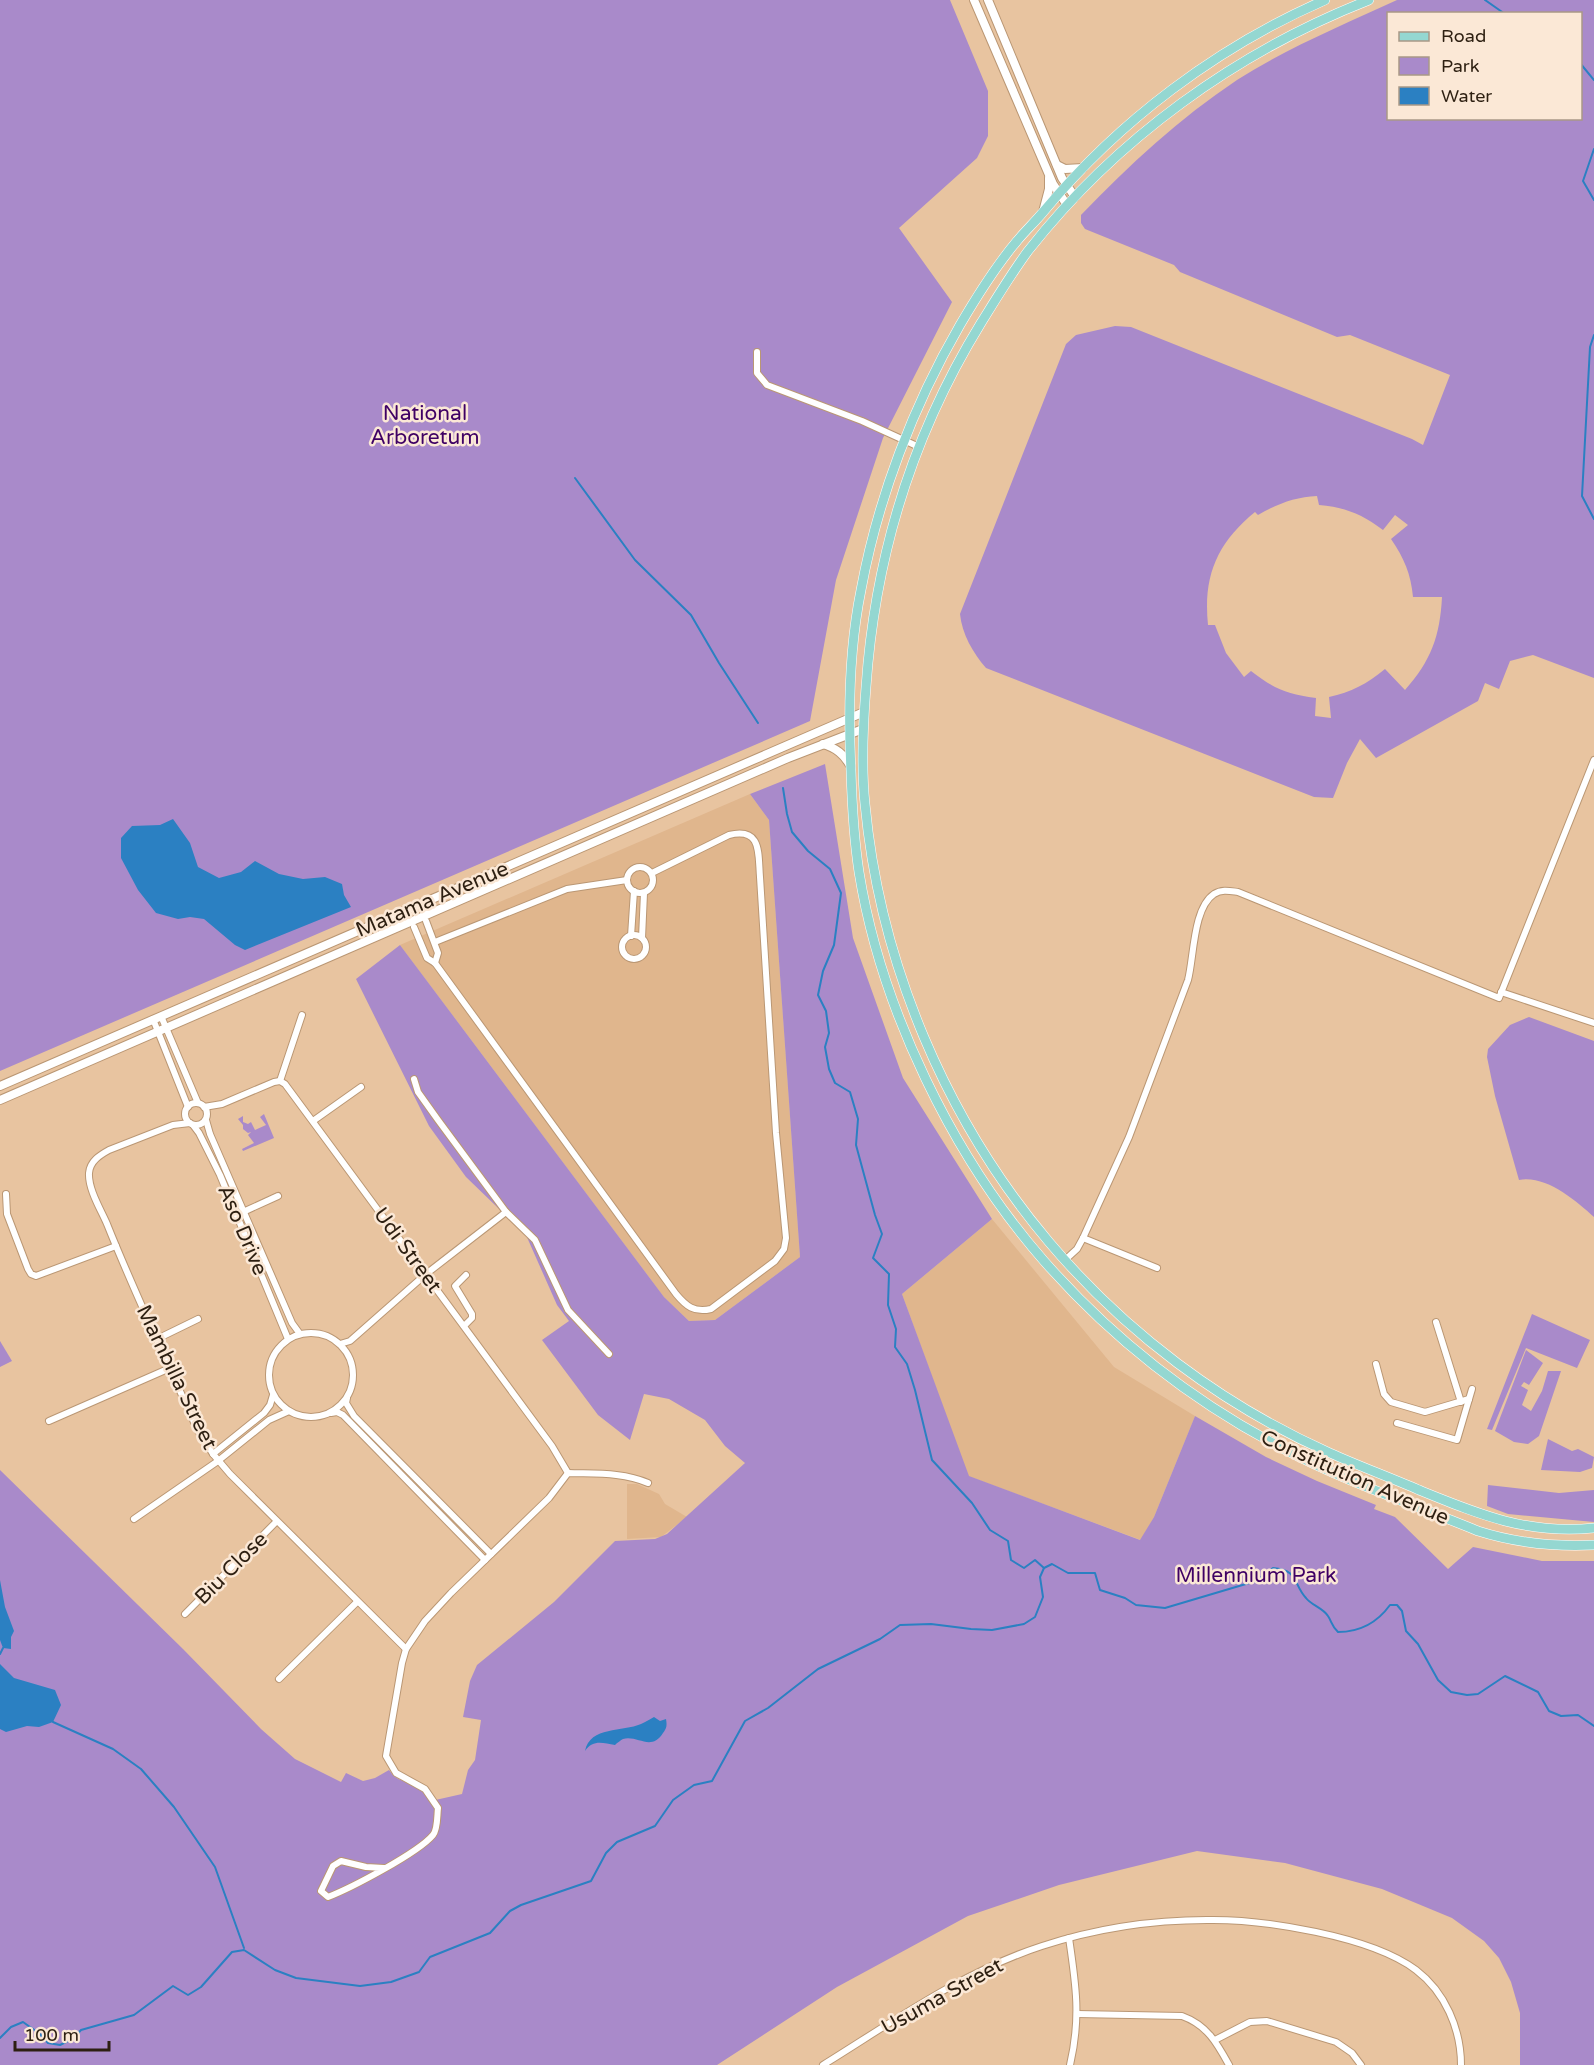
<svg xmlns="http://www.w3.org/2000/svg" width="1594" height="2065" viewBox="0 0 1594 2065" font-family="'Varela Round',sans-serif">
  <style>
    .built { fill: #e0b68d }
    .green { fill: #a98aca; fill-rule: evenodd }
    .water { fill: #2b80c2 }
    .lines { fill: none; stroke-linecap: round; stroke-linejoin: round }
    .stream { stroke: #2b80c2; stroke-width: 2 }
    .minor-casing { stroke: #ba9774; stroke-width: 8 }
    .secondary-casing { stroke: #ba9774; stroke-width: 10 }
    .primary-casing { stroke: #fff; stroke-width: 10 }
    .minor { stroke: #fff; stroke-width: 6 }
    .secondary { stroke: #fff; stroke-width: 8 }
    .primary { stroke: #94d7d1; stroke-width: 9 }
    .labels { text-anchor: middle; stroke-width: 5; stroke-linejoin: round; paint-order: stroke }
    .park-label { font-size: 21px; fill: #3f0064; stroke: #fbe8d6 }
    .street-label { font-size: 21px; fill: #2d1f11; stroke: #fbe8d6 }
  </style>
  <rect width="100%" height="100%" fill="#e8c4a0"/>
  <g class="built">
    <polygon points="750,794 769,820 800,1257 715,1320 689,1321 664,1297 400,945"/>
    <polygon points="992,1219 1114,1367 1195,1416 1154,1517 1141,1540 968,1476 902,1294"/>
    <polygon points="627,1484 637,1484 659,1494 665,1504 687,1517 661,1537 627,1539"/>
  </g>
  <g class="green">
    <polygon points="0,0 950,0 988,91 988,136 977,158 899,228 952,302 883,438 836,580 810,721 0,1071"/>
    <path d="M1397,0H1594V678L1533,655L1510,661L1499,689L1485,683L1478,701L1376,758L1360,739L1347,763L1333,798L1314,797L986,668C973,653 962,634 960,614L1066,344L1076,335L1115,326L1131,327L1412,439L1423,445L1450,375L1350,335L1337,337L1180,272L1174,265L1085,229L1081,223V215C1129,165 1180,118 1237,80C1287,48 1343,25 1397,0ZM1388,14H1580V118H1388ZM1317,496L1319,505C1344,507 1362,514 1383,530L1395,515L1408,525L1391,539C1404,558 1411,574 1413,597H1442C1440,636 1431,661 1405,690L1385,669C1367,684 1351,692 1329,697L1331,718L1315,716L1316,698C1287,694 1274,689 1251,671L1244,677L1226,653L1215,625H1208C1203,576 1217,543 1255,512L1258,515C1277,504 1295,497 1317,496Z"/>
    <path d="M825,764L853,938L903,1078L992,1219L902,1294L969,1476L1140,1540L1154,1517L1195,1416L1266,1457L1317,1481L1376,1505L1374,1509L1395,1517L1448,1569L1473,1547L1542,1561H1594V2065H1520V2013L1511,1982L1499,1958L1484,1941L1452,1918L1382,1889L1285,1863L1197,1851L1059,1885L968,1916L837,1987L717,2065H0V1470L183,1649L261,1729L295,1759L341,1782L346,1773L363,1781L375,1778L389,1770C398,1782 401,1779 413,1784C421,1788 426,1795 431,1801L462,1794L468,1770L475,1760L481,1720L463,1717L470,1681L477,1665L554,1602L615,1541L655,1539L667,1534L745,1463L725,1446L705,1420L669,1399L644,1394L630,1440L598,1415L542,1340L569,1321L557,1305L526,1235L466,1177L429,1126L356,979L400,945L664,1297L689,1321L715,1320L800,1257L769,820L750,794Z"/>
    <path d="M1529,1017L1594,1041V1217C1575,1200 1546,1175 1519,1180L1495,1096L1487,1057L1488,1049L1510,1025Z"/>
    <polygon points="264,1114 274,1138 243,1151 242,1149 254,1143 248,1135 251,1132 248,1133 243,1129 243,1125 238,1119 243,1116 243,1122 248,1124 251,1122 255,1130 266,1125 260,1117"/>
    <polygon points="1532,1314 1590,1340 1577,1368 1526,1348 1492,1430 1487,1429"/>
    <polygon points="0,1341 12,1361 0,1367"/>
    <polygon points="1526,1350 1543,1363 1529,1385 1524,1382 1521,1386 1528,1390 1522,1405 1531,1411 1542,1391 1548,1371 1561,1371 1539,1436 1528,1444 1514,1442 1495,1431"/>
    <polygon points="1548,1439 1572,1451 1578,1449 1594,1457 1592,1468 1580,1472 1541,1470"/>
    <polygon points="1488,1485 1559,1493 1594,1490 1594,1522 1508,1514 1487,1506"/>
  </g>
  <g class="water">
    <polygon points="173,819 190,843 198,867 219,878 241,872 255,861 279,874 303,879 325,877 342,884 344,895 351,907 245,950 235,945 204,919 190,917 178,919 156,913 138,890 121,858 121,838 132,826 160,825"/>
    <polygon points="0,1580 5,1607 14,1631 11,1637 11,1649 3,1648 0,1640"/>
    <polygon points="0,1664 14,1678 55,1690 61,1705 53,1722 39,1727 27,1726 6,1732 0,1729"/>
    <path d="M654,1717L660,1721L666,1719C667,1725 667,1728 663,1733C651,1752 638,1735 623,1739C621,1740 617,1743 615,1745C603,1743 593,1739 585,1751C590,1726 623,1732 641,1724C646,1722 650,1719 654,1717Z"/>
  </g>
  <g class="lines">
    <g class="stream">
      <polyline points="1485,0 1505,14"/>
      <polyline points="1580,63 1594,80"/>
      <polyline points="1594,149 1583,181 1594,200"/>
      <polyline points="1594,335 1590,347 1582,496 1594,519"/>
      <polyline points="575,478 635,560 691,615 719,663 758,723"/>
      <path d="M783,788L787,814L792,832L808,851L830,869L841,893L834,945L823,971L818,995L826,1011L829,1033L825,1047L829,1069L835,1083L850,1092L858,1119L856,1145L875,1215L882,1234L873,1258L889,1274L888,1305L896,1329L895,1347L907,1364L915,1390L932,1460L972,1503L990,1530L1008,1541L1011,1560L1024,1568L1035,1560L1044,1568L1052,1564L1068,1573H1095L1100,1590L1125,1598L1136,1605L1165,1608L1256,1581L1273,1568C1299,1570 1293,1584 1306,1598C1311,1605 1323,1608 1328,1616C1332,1622 1331,1625 1338,1632C1359,1632 1377,1623 1390,1605H1397L1402,1611L1406,1631L1418,1644L1438,1680L1451,1692L1467,1695L1478,1694L1505,1676L1538,1692L1549,1711L1561,1716L1578,1715L1594,1726"/>
      <polyline points="0,1654 3,1648"/>
      <polyline points="53,1722 113,1749 141,1769 174,1807 215,1867 244,1948"/>
      <polyline points="0,2038 11,2027 23,2022 40,2034 48,2043 60,2045 74,2038 81,2030 134,2015 173,1986 188,1995 201,1987 232,1952 244,1950 275,1970 296,1978 360,1986 391,1982 419,1972 430,1957 490,1933 510,1911 521,1905 591,1881 606,1853 617,1842 655,1826 673,1800 694,1785 712,1781 745,1721 768,1708 818,1669 880,1639 900,1625 931,1624 971,1629 992,1630 1024,1624 1035,1617 1043,1597 1040,1577 1044,1568"/>
    </g>
    <g class="minor-casing">
      <g id="minor">
        <polyline points="757,352 757,373 767,385 862,421 919,447"/>
        <circle cx="640" cy="880" r="13"/>
        <polyline points="426,921 438,953 435,963"/>
        <path d="M414,927L427,958L435,963L676,1294C686,1306 694,1313 711,1309L775,1261L784,1249L786,1238L776,1133L760,877C758,853 762,827 729,835L652,873"/>
        <circle cx="634" cy="947" r="12"/>
        <polyline points="631,936 634,891"/>
        <polyline points="642,938 644,893"/>
        <polyline points="435,942 567,889 627,880"/>
        <polyline points="1501,992 1594,1023"/>
        <polyline points="161,1016 198,1103"/>
        <polyline points="153,1019 188,1107"/>
        <polyline points="280,1081 302,1015"/>
        <circle cx="196" cy="1114" r="11"/>
        <polyline points="204,1107 222,1104 274,1082 280,1081 285,1084 552,1446 568,1473"/>
        <polyline points="206,1120 210,1134 292,1323 300,1334"/>
        <polyline points="313,1121 361,1087"/>
        <path d="M190,1123L173,1125L109,1150C100,1155 90,1161 89,1173C88,1189 101,1210 107,1224C135,1294 167,1361 197,1429L213,1454L230,1474L406,1649"/>
        <polyline points="193,1125 199,1133 220,1175 288,1339"/>
        <polyline points="6,1194 7,1214 28,1269 31,1274 36,1276 116,1246"/>
        <polyline points="243,1212 278,1196"/>
        <polyline points="506,1212 535,1240 568,1310 609,1354"/>
        <polyline points="1083,1238 1157,1268"/>
        <path d="M1065,1260L1077,1249L1083,1238L1129,1137L1188,980C1194,957 1193,908 1214,894C1222,889 1230,891 1238,892L1499,998L1594,760"/>
        <polyline points="1436,1322 1461,1402"/>
        <polyline points="464,1326 472,1318 472,1314 455,1286 466,1275"/>
        <circle cx="311" cy="1375" r="42"/>
        <polyline points="157,1339 198,1319"/>
        <polyline points="340,1344 350,1341 426,1274 506,1212 438,1120 418,1092 414,1079"/>
        <polyline points="1376,1364 1384,1394 1391,1402 1425,1412 1469,1399"/>
        <polyline points="347,1398 346,1403 354,1416 491,1554"/>
        <polyline points="331,1413 337,1412 343,1415 485,1560"/>
        <polyline points="49,1421 170,1368"/>
        <polyline points="1397,1423 1457,1440 1472,1389"/>
        <polyline points="213,1454 264,1413 270,1405 273,1395"/>
        <polyline points="134,1519 218,1461 269,1420 289,1411"/>
        <polyline points="185,1614 276,1522"/>
        <polyline points="279,1679 357,1602"/>
        <path d="M384,1868L366,1867L341,1861L333,1866L321,1891L328,1897C351,1888 418,1853 433,1835C438,1829 437,1815 438,1808L425,1789L396,1773L386,1756L402,1663L406,1649L425,1621L451,1593L549,1498L568,1473C595,1474 623,1472 648,1483"/>
        <path d="M1069,1938C1076,1985 1081,2018 1070,2065"/>
        <path d="M1077,2014L1182,2016C1207,2025 1217,2043 1229,2065"/>
        <polyline points="1215,2040 1250,2022 1267,2021 1336,2042 1352,2053 1361,2065"/>
        <path d="M823,2065C894,2021 962,1972 1042,1946C1094,1929 1152,1920 1207,1920C1263,1919 1371,1936 1416,1970C1445,1992 1461,2029 1461,2065"/>
      </g>
    </g>
    <g class="secondary-casing">
      <g id="secondary">
        <polyline points="974,0 1053,184 1067,205"/>
        <polyline points="988,0 1062,178 1075,197"/>
        <polyline points="1057,165 1065,169 1083,168"/>
        <polyline points="1043,212 1049,189 1049,178"/>
        <path d="M823,744C836,748 844,754 851,767"/>
        <polyline points="0,1086 864,712"/>
        <polyline points="0,1100 788,758 863,729"/>
      </g>
    </g>
    <g class="primary-casing">
      <g id="primary">
        <path d="M1325,0C1217,47 1119,121 1044,211C1035,222 1025,231 1017,241C995,267 977,296 960,325C913,406 878,498 861,590C849,649 848,711 851,771C852,805 854,839 859,872C881,1009 953,1157 1044,1261C1111,1337 1192,1401 1282,1448C1344,1481 1412,1504 1478,1531C1516,1543 1554,1547 1594,1545"/>
        <path d="M1369,0C1236,52 1116,139 1028,251C1011,274 996,299 981,323C912,435 875,556 866,687C863,725 861,766 865,804C880,964 946,1120 1049,1242C1125,1332 1222,1405 1330,1453C1359,1466 1389,1477 1419,1490C1478,1514 1528,1535 1594,1528"/>
      </g>
    </g>
    <use href="#minor" class="minor"/>
    <use href="#secondary" class="secondary"/>
    <use href="#primary" class="primary"/>
  </g>
  <g class="labels">
    <g class="park-label">
      <text x="425" y="420">National<tspan x="425" dy="24">Arboretum</tspan></text>
      <text x="1256" y="1582">Millennium Park</text>
    </g>
    <g class="street-label">
      <text transform="translate(432 899) rotate(-23)" y="7">Matama Avenue</text>
      <text transform="translate(243 1230) rotate(67)" y="7">Aso Drive</text>
      <text transform="translate(408 1250) rotate(54)" y="7">Udi Street</text>
      <text transform="translate(177 1377) rotate(64)" y="7">Mambilla Street</text>
      <text transform="translate(1355 1477) rotate(24)" y="7">Constitution Avenue</text>
      <text transform="translate(231 1568) rotate(-45)" y="7">Biu Close</text>
      <text transform="translate(942 1996) rotate(-29)" y="7">Usuma Street</text>
    </g>
  </g>
  <rect x="1387" y="12" width="195" height="108" fill="#fbe8d6" stroke="#a99887" stroke-width="1.5"/>
  <rect x="1399" y="32" width="30" height="9" fill="#94d7d1" stroke="#a99887" stroke-width="1.5"/>
  <text x="1441" y="42" font-size="18" fill="#2d1f11">Road</text>
  <rect x="1399" y="57" width="30" height="18" fill="#a98aca" stroke="#a99887" stroke-width="1.5"/>
  <text x="1441" y="72" font-size="18" fill="#2d1f11">Park</text>
  <rect x="1399" y="87" width="30" height="18" fill="#2b80c2" stroke="#a99887" stroke-width="1.5"/>
  <text x="1441" y="102" font-size="18" fill="#2d1f11">Water</text>
  <path d="M15 2041v9h94v-9" fill="none" stroke="#2d1f11" stroke-width="3"/>
  <text x="24" y="2041" font-size="18" fill="#2d1f11" stroke="#fbe8d6" stroke-width="4.5" paint-order="stroke">100 m</text>
</svg>
